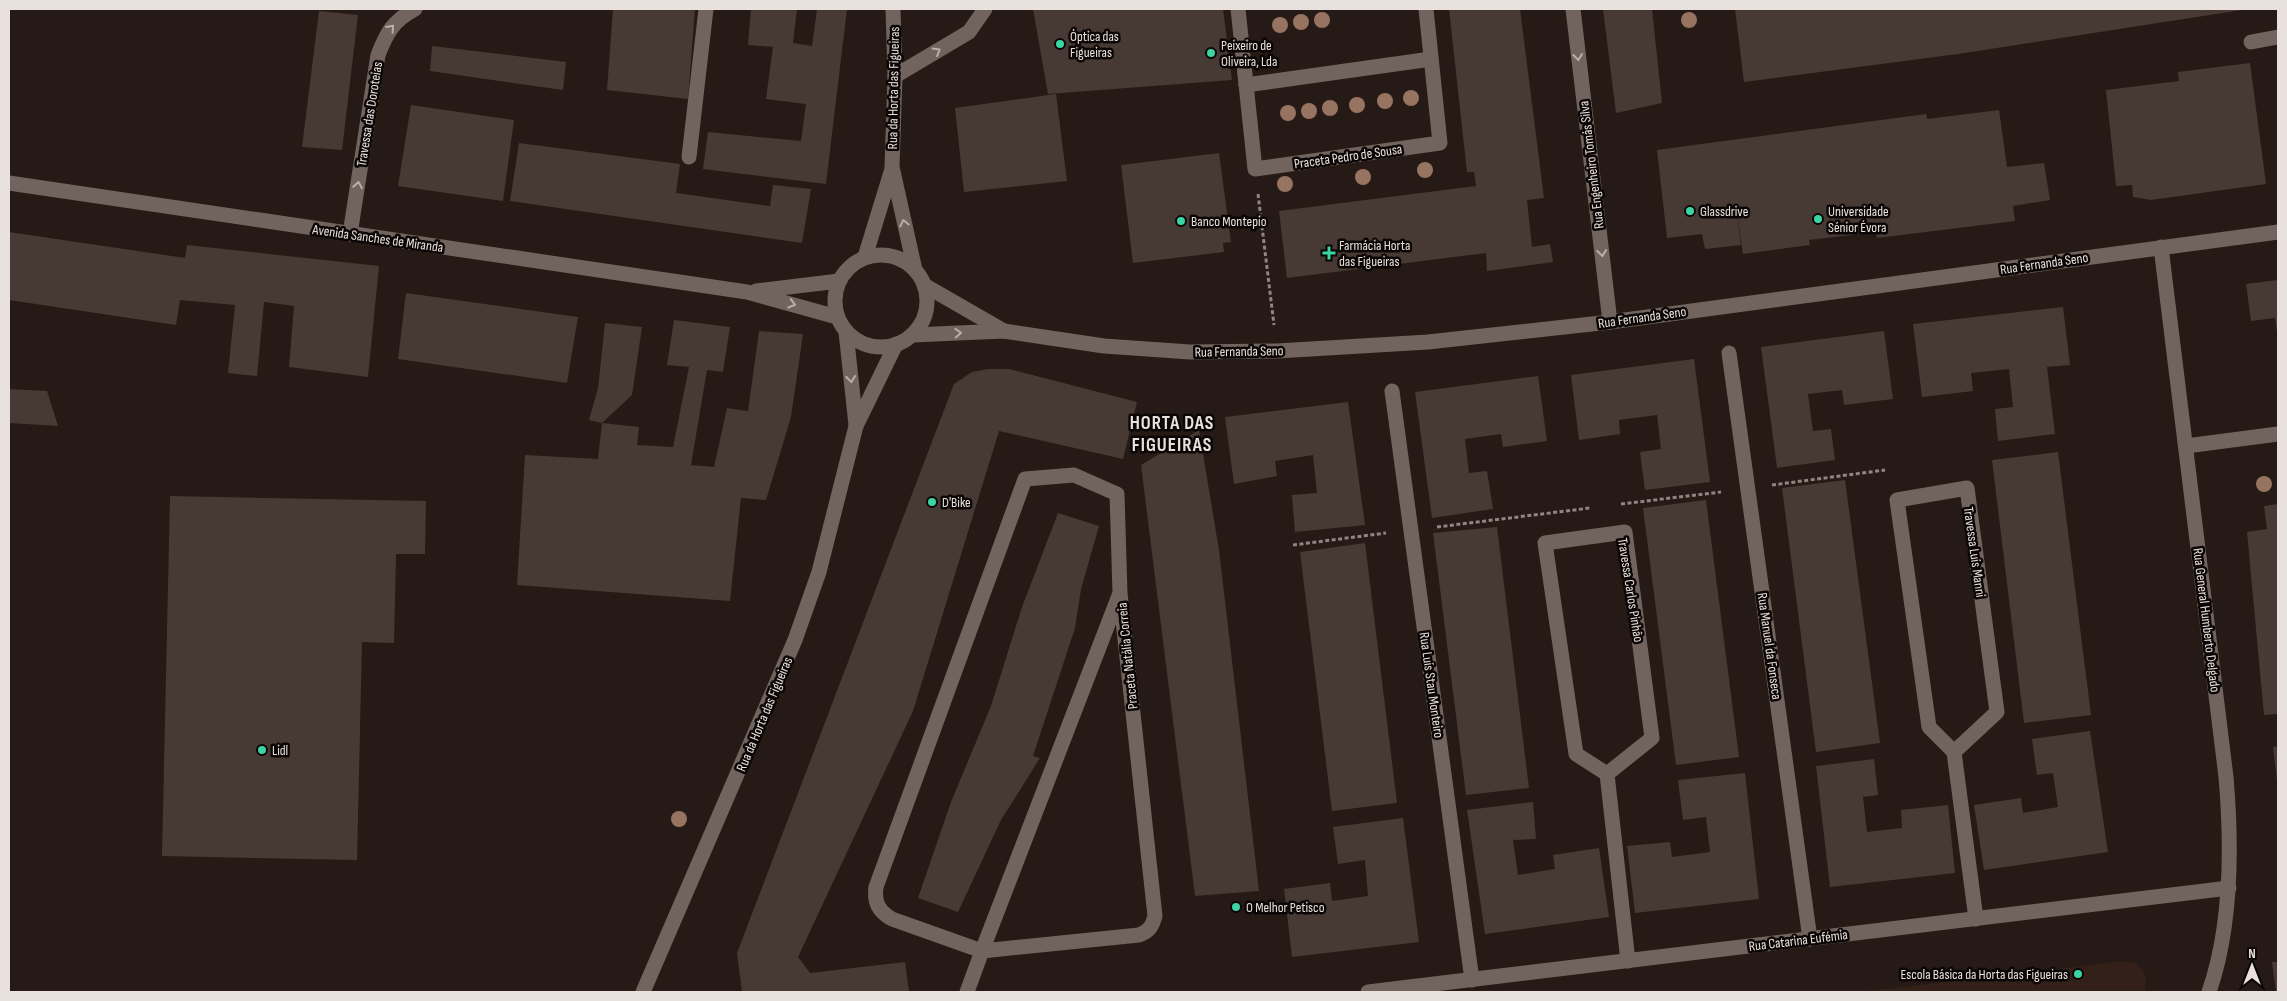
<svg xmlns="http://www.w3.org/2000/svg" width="2287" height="1001" viewBox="0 0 2287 1001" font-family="'Sofia Sans Condensed',sans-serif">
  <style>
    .built { fill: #332119 }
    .building { fill: #473a34 }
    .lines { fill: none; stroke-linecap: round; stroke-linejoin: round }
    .path { stroke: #8f8581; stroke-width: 3; stroke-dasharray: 4 2.5; stroke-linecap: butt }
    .minor { stroke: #71635d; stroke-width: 15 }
    .tree { fill: #977362 }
    .oneway { stroke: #b9afaa }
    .poi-dot { fill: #3ad4a5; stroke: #0b0605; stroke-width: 2 }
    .labels { text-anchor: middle; stroke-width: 5; stroke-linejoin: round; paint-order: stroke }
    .poi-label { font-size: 14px; fill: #e9e1dd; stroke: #0b0605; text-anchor: start }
    .street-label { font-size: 14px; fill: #e9e1dd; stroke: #0b0605 }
    .district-label { font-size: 19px; font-weight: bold; letter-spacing: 1px; fill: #e9e1dd; stroke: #0b0605 }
  </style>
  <rect width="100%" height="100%" fill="#251a15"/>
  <polygon class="built" points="2124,961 2135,963 2143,970 2146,978 2145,992 1862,992"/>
  <g class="building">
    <polygon points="613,9 695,9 688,99 607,90"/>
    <polygon points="751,9 797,9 793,43 812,46 817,9 847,9 826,184 703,169 708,132 801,141 806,104 766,99 773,47 748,45"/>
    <polygon points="1033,9 1223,9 1232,80 1048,94"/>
    <polygon points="1449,9 1520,9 1544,198 1527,200 1532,247 1550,244 1553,262 1487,271 1486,253 1287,278 1279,211 1476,186 1474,172 1467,172"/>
    <polygon points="1603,9 1652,9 1662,103 1616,113"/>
    <polygon points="1735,9 2242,9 2242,10 1958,54 1744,82"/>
    <polygon points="319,11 358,15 342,150 302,147"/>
    <polygon points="432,46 566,62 563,90 430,71"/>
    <polygon points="2250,63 2266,184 2151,200 2133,197 2132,185 2116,186 2106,90 2179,81 2178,72"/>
    <polygon points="1056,94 1067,181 964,192 955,108"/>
    <polygon points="411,105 514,120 503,201 398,186"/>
    <polygon points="1999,110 2007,167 2044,163 2050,200 2013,206 2015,221 1877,238 1876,232 1809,240 1810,245 1743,254 1736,205 1741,245 1705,249 1702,234 1667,238 1657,150 1926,114 1927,119"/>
    <polygon points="519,143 680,164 676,193 770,206 773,185 811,189 802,243 510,201"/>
    <polygon points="1219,153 1231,242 1223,243 1224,252 1133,263 1121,165"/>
    <polygon points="9,232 185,258 187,245 379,266 368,377 289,367 294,306 264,302 257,376 228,373 235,305 180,300 176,325 9,300"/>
    <polygon points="2278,280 2278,332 2277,332 2275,318 2251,321 2246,284"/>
    <polygon points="406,293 578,317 567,383 398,359"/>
    <polygon points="2063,307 2070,365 2047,367 2055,434 1998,441 1995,409 2013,407 2009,369 1971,373 1973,391 1922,397 1913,324"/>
    <polygon points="674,320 730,327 723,372 707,370 691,465 714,467 727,408 748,411 759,331 803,334 791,417 766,500 741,498 730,601 517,585 525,455 598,459 602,423 639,427 637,445 673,447 689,367 667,365"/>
    <polygon points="605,323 642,327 632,395 602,423 589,420 598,388"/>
    <polygon points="1884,331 1893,399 1844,405 1842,390 1808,394 1813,431 1831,429 1835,460 1777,468 1761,347"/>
    <polygon points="1694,359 1710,482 1645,490 1640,452 1661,449 1657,415 1619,420 1620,434 1579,440 1571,375"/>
    <polygon points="988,369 1009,369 1137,402 1123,459 999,431 913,711 798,957 810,973 905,962 909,992 742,992 737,953 954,384 972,372"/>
    <polygon points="1538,376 1547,441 1503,447 1501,434 1465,439 1469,473 1487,471 1493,509 1432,518 1415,392"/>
    <polygon points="9,389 47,391 58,426 9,423"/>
    <polygon points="1348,402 1365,525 1295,532 1292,495 1317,493 1313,455 1275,461 1277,476 1234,484 1225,417"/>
    <polygon points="1199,430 1219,550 1259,891 1195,896 1141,465"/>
    <polygon points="2058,452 2091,715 2024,723 1992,460"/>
    <polygon points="1845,480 1880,743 1816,752 1782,488"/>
    <polygon points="170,496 426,501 425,554 396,554 394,643 362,642 357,860 162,856"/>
    <polygon points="1706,500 1739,757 1676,765 1643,508"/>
    <polygon points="2278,504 2278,714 2264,715 2247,532 2267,529 2264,506"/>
    <polygon points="1058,513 1099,526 1081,589 1075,628 1033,756 1040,758 1001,820 958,912 918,898 951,802 991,706 1022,607"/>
    <polygon points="1497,527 1529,788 1466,795 1433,533"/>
    <polygon points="1365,543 1397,803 1332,811 1300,552"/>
    <polygon points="2090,731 2108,852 1984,870 1974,805 2021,798 2023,813 2058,807 2053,773 2037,775 2032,739"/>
    <polygon points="2278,746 2278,781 2277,781 2273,747"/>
    <polygon points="1874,759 1878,795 1863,797 1867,832 1902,828 1901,810 1948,805 1955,873 1830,887 1816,766"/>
    <polygon points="1745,773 1759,899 1635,913 1627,846 1670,842 1672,857 1710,852 1706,817 1683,820 1678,780"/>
    <polygon points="1533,802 1536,839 1513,840 1518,875 1555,869 1553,855 1599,848 1609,917 1485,934 1467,810"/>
    <polygon points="1403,818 1419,942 1292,957 1284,889 1330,883 1332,901 1368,896 1365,860 1338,864 1333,827"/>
    <polygon points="2272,962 2278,962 2278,992 2276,992"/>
  </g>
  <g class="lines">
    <g class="path">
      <polyline points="1258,194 1274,325"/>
      <polyline points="1772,485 1885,470"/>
      <polyline points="1621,504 1721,492"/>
      <polyline points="1437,527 1590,508"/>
      <polyline points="1293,545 1386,533"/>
    </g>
    <g class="minor">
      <polyline points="893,9 895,76 892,167 915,270"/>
      <polyline points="1238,9 1255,169 1440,143 1426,9"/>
      <polyline points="1573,9 1610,322"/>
      <polyline points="2251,42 2278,37"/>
      <polyline points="895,76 969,32 985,9"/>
      <polyline points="1246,85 1431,59"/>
      <polyline points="689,157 706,9"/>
      <polyline points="9,183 747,292 837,317"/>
      <path d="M350,234L378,55C387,32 393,21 415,9"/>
      <path d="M2161,247L2226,777C2232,847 2232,926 2209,992"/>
      <circle cx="881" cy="301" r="46"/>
      <polyline points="865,257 892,169"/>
      <polyline points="924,285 1004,331"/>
      <polyline points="756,291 839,281"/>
      <polyline points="846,332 856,425"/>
      <polyline points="912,335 1004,331 1104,346 1190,352 1277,351 1428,342 1610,322 2278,232"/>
      <polyline points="1729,353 1810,939"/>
      <polyline points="1392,391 1472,980"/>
      <polyline points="2186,446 2278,434"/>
      <polyline points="1954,752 1929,727 1897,500 1967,488 1997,712 1954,752 1976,919"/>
      <polyline points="1607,774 1576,754 1545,543 1625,532 1652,738 1607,774 1628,961"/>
      <polyline points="643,992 795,640 819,572 856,426 896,344"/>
      <path d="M967,992L982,951L1120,593L1155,916C1152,927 1149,931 1139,935L982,951L892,919C878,911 874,902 876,887L1025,479L1074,475L1117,494L1120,593"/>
      <polyline points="1368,992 2229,888"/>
    </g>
  </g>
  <g class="tree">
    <circle cx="1322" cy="20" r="8"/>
    <circle cx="1689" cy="20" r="8"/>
    <circle cx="1301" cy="22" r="8"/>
    <circle cx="1280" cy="25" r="8"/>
    <circle cx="1411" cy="98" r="8"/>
    <circle cx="1385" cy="101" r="8"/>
    <circle cx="1357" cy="105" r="8"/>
    <circle cx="1330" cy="108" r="8"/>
    <circle cx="1309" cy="111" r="8"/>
    <circle cx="1288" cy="113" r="8"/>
    <circle cx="1425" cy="170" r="8"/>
    <circle cx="1363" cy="177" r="8"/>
    <circle cx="1285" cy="184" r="8"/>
    <circle cx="2264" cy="484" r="8"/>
    <circle cx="679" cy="819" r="8"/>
  </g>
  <defs><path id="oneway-chevron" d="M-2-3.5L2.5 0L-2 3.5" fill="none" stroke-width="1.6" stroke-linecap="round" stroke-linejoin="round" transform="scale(1.25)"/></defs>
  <g class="oneway">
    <use href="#oneway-chevron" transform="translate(391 28) rotate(-48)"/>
    <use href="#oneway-chevron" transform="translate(937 51) rotate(-31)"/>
    <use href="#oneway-chevron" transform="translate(1578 57) rotate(83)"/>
    <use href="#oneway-chevron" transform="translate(358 185) rotate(-81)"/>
    <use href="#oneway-chevron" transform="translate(904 223) rotate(-103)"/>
    <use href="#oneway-chevron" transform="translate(1602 253) rotate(83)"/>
    <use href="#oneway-chevron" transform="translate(792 304) rotate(16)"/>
    <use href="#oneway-chevron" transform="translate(958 333) rotate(-3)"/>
    <use href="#oneway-chevron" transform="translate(851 379) rotate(84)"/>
  </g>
  <g class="poi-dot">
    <circle cx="1060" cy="44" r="5"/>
    <circle cx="1211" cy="53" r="5"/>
    <circle cx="1690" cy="211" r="5"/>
    <circle cx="1818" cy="219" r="5"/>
    <circle cx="1181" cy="221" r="5"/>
    <path d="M1326.5 245.5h5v5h5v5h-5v5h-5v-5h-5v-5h5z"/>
    <circle cx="932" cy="502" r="5"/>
    <circle cx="262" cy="750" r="5"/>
    <circle cx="1236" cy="907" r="5"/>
    <circle cx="2078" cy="974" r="5"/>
  </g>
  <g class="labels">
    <g class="poi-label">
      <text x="1070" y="41">Óptica das<tspan x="1070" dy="16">Figueiras</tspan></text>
      <text x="1221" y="50">Peixeiro de<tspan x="1221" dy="16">Oliveira, Lda</tspan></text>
      <text x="1700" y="216">Glassdrive</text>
      <text x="1828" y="216">Universidade<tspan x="1828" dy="16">Sénior Évora</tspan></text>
      <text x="1191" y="226">Banco Montepio</text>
      <text x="1339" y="250">Farmácia Horta<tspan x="1339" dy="16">das Figueiras</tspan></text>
      <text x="942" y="507">D'Bike</text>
      <text x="272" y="755">Lidl</text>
      <text x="1246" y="912">O Melhor Petisco</text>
      <text x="2068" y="979" text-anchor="end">Escola Básica da Horta das Figueiras</text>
    </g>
    <g class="street-label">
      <text transform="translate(893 88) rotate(-89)" y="5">Rua da Horta das Figueiras</text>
      <text transform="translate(369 114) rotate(-81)" y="5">Travessa das Doroteias</text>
      <text transform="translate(1348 156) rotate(-8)" y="5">Praceta Pedro de Sousa</text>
      <text transform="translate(1591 165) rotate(-97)" y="5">Rua Engenheiro Tomás Silva</text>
      <text transform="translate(378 238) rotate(8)" y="5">Avenida Sanches de Miranda</text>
      <text transform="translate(2044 263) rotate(-8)" y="5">Rua Fernanda Seno</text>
      <text transform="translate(1642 317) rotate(-8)" y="5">Rua Fernanda Seno</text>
      <text transform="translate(1239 351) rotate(-1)" y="5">Rua Fernanda Seno</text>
      <text transform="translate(1975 552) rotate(82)" y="5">Travessa Luís Manni</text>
      <text transform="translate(1631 590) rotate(81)" y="5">Travessa Carlos Pinhão</text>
      <text transform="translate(2207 620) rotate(83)" y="5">Rua General Humberto Delgado</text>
      <text transform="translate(1770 646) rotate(82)" y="5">Rua Manuel da Fonseca</text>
      <text transform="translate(1127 656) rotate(-96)" y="5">Praceta Natália Correia</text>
      <text transform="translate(1432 685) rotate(82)" y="5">Rua Luís Stau Monteiro</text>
      <text transform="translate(764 714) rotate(-67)" y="5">Rua da Horta das Figueiras</text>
      <text transform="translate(1798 940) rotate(-7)" y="5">Rua Catarina Eufémia</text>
    </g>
    <g class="district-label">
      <text x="1172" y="429">HORTA DAS<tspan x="1172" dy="22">FIGUEIRAS</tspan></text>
    </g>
  </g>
  <rect width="2287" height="1001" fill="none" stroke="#e9e1dd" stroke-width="20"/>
  <g transform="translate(2252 966)" stroke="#0b0605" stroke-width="4" paint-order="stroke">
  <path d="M0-4L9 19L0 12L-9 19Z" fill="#e9e1dd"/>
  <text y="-8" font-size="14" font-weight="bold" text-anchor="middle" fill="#e9e1dd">N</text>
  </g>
</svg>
